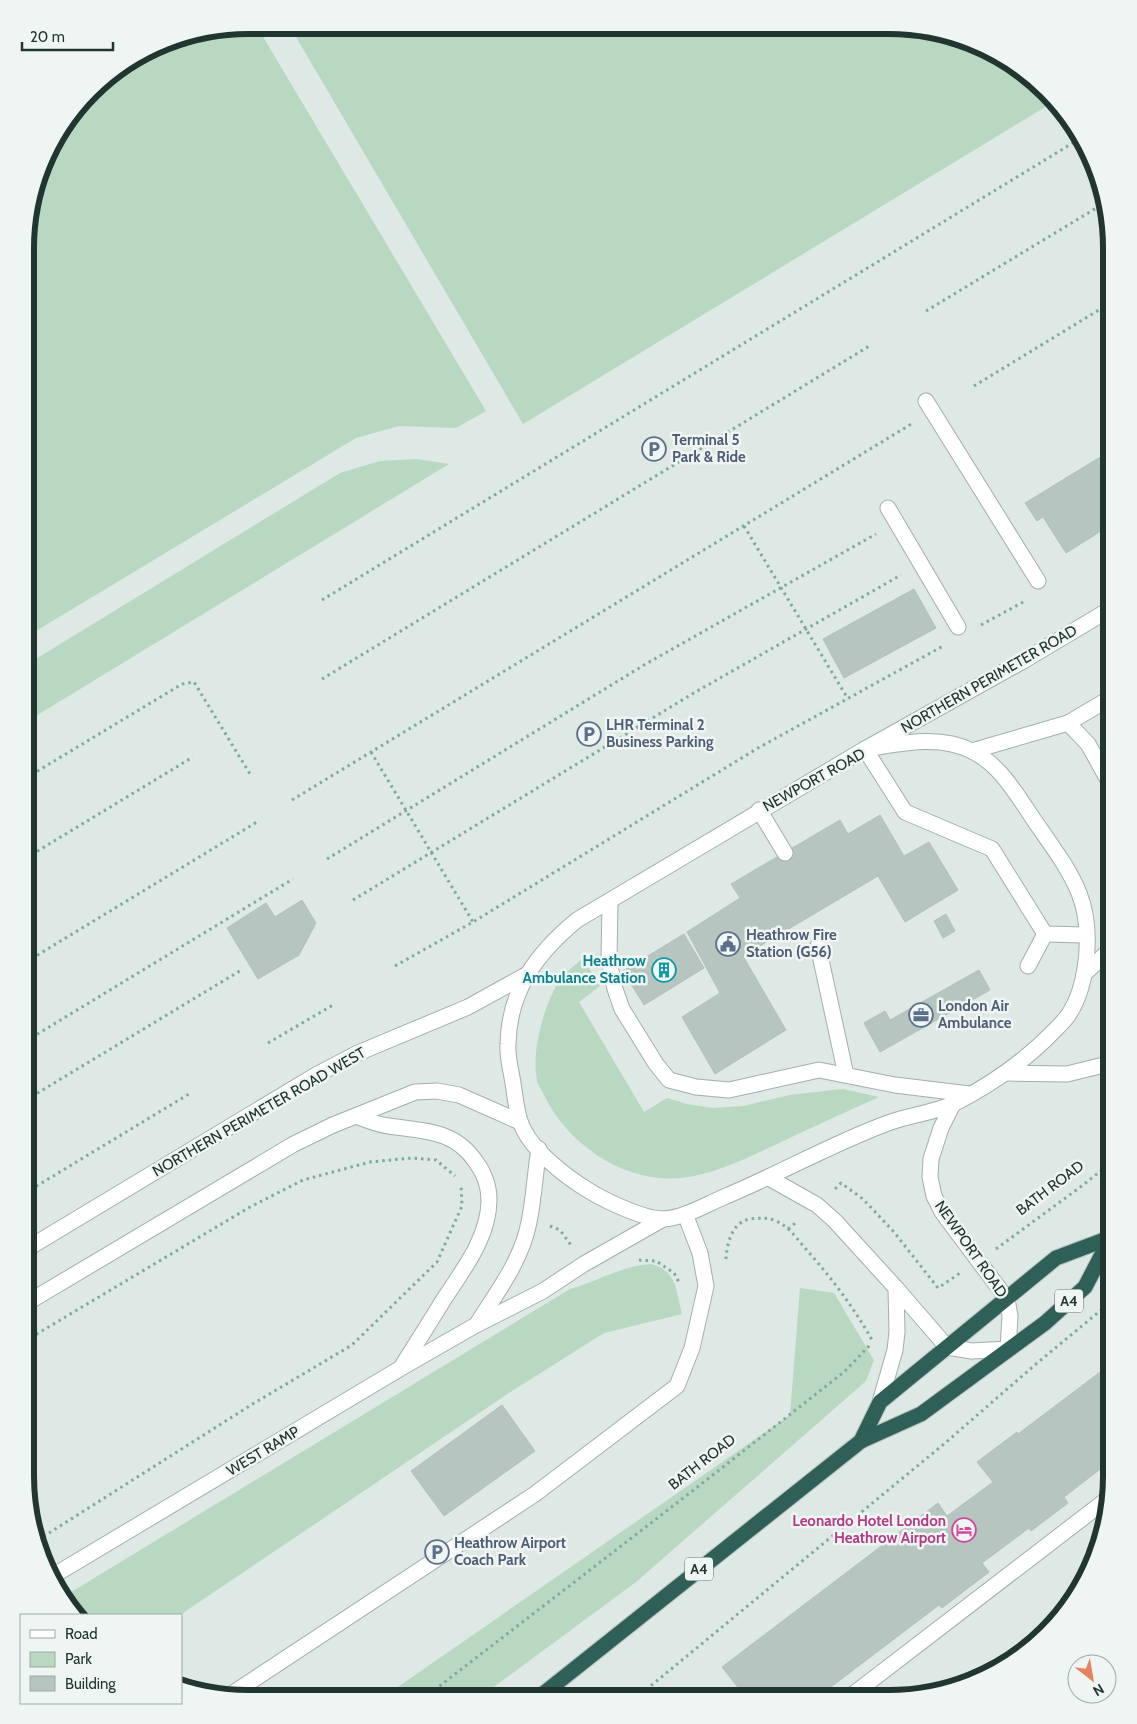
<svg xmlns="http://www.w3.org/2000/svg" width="1137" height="1724" viewBox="0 0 1137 1724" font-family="Cabin,sans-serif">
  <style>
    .green { fill: #b8d8c1 }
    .building { fill: #b6c5c0; stroke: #b1c1bb }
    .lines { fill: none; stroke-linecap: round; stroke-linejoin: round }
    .minor-casing { stroke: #a2afab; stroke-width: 17 }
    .highway-casing { stroke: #bcc3c1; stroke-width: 17 }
    .path { stroke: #81a99e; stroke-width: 3; stroke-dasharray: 2.5 4; stroke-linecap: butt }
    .minor { stroke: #fff; stroke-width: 15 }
    .highway { stroke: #2f6057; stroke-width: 15 }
    .labels { text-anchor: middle; stroke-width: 5; stroke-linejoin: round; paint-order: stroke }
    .shield { fill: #eef5f2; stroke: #5e6f6b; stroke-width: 1 }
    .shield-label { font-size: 14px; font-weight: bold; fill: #213631 }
    .service-label { font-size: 15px; font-weight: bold; fill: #4e5e75; stroke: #eef5f2; text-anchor: start }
    .street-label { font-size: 15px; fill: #213631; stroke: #eef5f2 }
    .culture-label { font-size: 15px; font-weight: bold; fill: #0d838f; stroke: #eef5f2; text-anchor: end }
    .hotel-label { font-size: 15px; font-weight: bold; fill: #b23c85; stroke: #eef5f2; text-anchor: end }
    .rim { fill: none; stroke: #213631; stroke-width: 6 }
  </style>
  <rect width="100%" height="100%" fill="#dee8e4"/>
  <g class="green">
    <polygon points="248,25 256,25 486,411 456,428 399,426 356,438 26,637 27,218 55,137 101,80 176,37"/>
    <polygon points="289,25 919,27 974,42 1025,71 1055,101 523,424"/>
    <polygon points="417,459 449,464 26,722 26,665 340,473 380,461"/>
    <path d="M583,958L600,986L579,1002L644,1112L667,1098L687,1104L713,1108L744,1106L789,1095L843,1089L879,1097C846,1112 812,1127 779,1143C746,1158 717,1174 680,1178C624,1183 569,1145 545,1097C542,1091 538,1085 537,1080C531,1052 544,1005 559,981C565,973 575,965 583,958Z"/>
    <path d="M651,1264C677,1271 676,1291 682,1314L604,1333L512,1391L180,1615H74L63,1597L570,1289C598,1281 622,1266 651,1264Z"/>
    <polygon points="800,1288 834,1293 874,1360 866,1381 636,1582 491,1689 477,1698 382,1698 790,1415"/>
  </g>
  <g class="building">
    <polygon points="1112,424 1112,442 1104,430"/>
    <polygon points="1102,456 1112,472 1112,502 1099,510 1109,526 1066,553 1043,517 1037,521 1025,503"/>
    <polygon points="914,589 936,628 844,678 823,639"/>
    <polygon points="880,815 904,856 929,842 958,890 905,922 878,876 743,956 786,1030 715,1074 682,1017 720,993 687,932 740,898 731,884 840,820 848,834"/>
    <polygon points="302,900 316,923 299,955 258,979 227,928 266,903 275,917"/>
    <polygon points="946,914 955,931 943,938 934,921"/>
    <polygon points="684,934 704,968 644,1005 623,971"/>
    <polygon points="979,970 990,990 880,1052 864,1023 885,1011 890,1020"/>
    <polygon points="1112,1363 1112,1460 1064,1497 1068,1503 1031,1531 1029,1528 982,1563 989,1572 942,1608 939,1605 815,1699 729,1699 740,1690 722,1667 938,1503 947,1516 993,1482 977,1462 1017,1432 1018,1434"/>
    <polygon points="502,1405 535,1451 444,1516 411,1471"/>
  </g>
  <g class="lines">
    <g class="minor-casing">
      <g id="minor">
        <polyline points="926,401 1038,581"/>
        <polyline points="888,508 958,627"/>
        <polyline points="1068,723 1088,744 1112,787"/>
        <path d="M865,749C900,744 938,734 972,751C1000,765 1015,792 1032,817C1048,841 1068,866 1079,893C1093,928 1089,986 1067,1017C1063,1022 1058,1027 1054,1031C1025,1061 992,1084 955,1103C934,1113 909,1115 888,1123C831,1144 779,1174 724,1197C705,1205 684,1218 663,1219C644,1219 608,1202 591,1192C566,1177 529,1149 520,1121C516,1109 515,1095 513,1083C511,1070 507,1057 508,1044C509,990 537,953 577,920L865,749L1023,661L1112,608"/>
        <polyline points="865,749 905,812 992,849 1045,934 1028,966"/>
        <polyline points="972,751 1068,723 1112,697"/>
        <polyline points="759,810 785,853"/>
        <polyline points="610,901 609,961 615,989 622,1009 656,1064 669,1080 696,1087 729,1090 819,1070 895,1085 969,1094"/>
        <polyline points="1045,934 1086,935"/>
        <polyline points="818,946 846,1075"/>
        <polyline points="1084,974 1112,948"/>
        <polyline points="1006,1073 1067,1074 1112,1063"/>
        <path d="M356,1116C366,1120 378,1125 389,1126C407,1129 426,1129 444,1136C457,1141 468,1150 476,1162C484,1173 489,1186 489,1200C489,1237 463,1270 444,1299C430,1322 416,1344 402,1366"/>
        <polyline points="769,1178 817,1205 835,1221 896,1288 947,1347 972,1351 1008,1349 1010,1316 1007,1299 942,1212 934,1196 930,1177 931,1159 941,1128 953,1104"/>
        <polyline points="25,1250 316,1075 358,1053 468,1007 526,975"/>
        <polyline points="25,1304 294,1144 333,1125 415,1092 437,1091 459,1095 520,1122"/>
        <path d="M477,1324C497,1292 522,1260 529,1222C534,1198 535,1173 539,1149"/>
        <polyline points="880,1402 895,1350 897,1332 896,1288"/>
        <polyline points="51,1577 401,1368 476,1325 543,1291 584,1264 663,1219"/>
        <polyline points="227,1697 535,1494 677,1386 692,1348 706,1286 700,1253 685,1214"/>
        <polyline points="847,1699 1110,1497"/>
      </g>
    </g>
    <g class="highway-casing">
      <g id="highway">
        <polyline points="861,1441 880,1402 1056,1258 1112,1237"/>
        <polyline points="538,1698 861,1441 921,1414 1045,1323 1085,1287 1111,1237"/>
      </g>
    </g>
    <g class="path">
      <polyline points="926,311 1103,204"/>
      <polyline points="974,386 1112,302"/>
      <polyline points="744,526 848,699"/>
      <polyline points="322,600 1081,138"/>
      <polyline points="981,625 1025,601"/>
      <polyline points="322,679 871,345"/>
      <polyline points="371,752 473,922"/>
      <polyline points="26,778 182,684 194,682 250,774"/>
      <polyline points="292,800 913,423"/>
      <polyline points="26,858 193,757"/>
      <polyline points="327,859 644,665 876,534"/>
      <polyline points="353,900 692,694 901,575"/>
      <polyline points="26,962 257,822"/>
      <polyline points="395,966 473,922 758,748 945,645"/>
      <polyline points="26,1041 293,879"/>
      <polyline points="268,1043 333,1005"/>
      <polyline points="26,1100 243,969"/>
      <polyline points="835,1189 841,1183 863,1199 894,1232 938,1288 960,1273"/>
      <polyline points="25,1193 189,1094"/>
      <polyline points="550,1226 560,1230 571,1245"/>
      <polyline points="788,1229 798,1221"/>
      <polyline points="996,1249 1083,1185 1112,1162"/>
      <path d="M726,1259C727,1243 732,1222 750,1219C760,1218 767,1217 776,1221C788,1226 796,1237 804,1247C830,1276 853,1306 872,1340"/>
      <polyline points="639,1260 656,1261 674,1273 680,1284"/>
      <polyline points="25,1341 250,1207 303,1180 370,1162 412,1158 436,1160 455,1176"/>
      <polyline points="38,1540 251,1405 352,1345 437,1262 462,1206 461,1184"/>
      <polyline points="424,1698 695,1489 844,1372 871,1344"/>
      <polyline points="636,1698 944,1444 1036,1364 1112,1301"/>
    </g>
    <use href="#minor" class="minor"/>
    <use href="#highway" class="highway"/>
  </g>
  <defs>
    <g id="parking-ring" transform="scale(1.25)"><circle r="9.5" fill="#eef5f2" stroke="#5c6f8a" stroke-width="1.5"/><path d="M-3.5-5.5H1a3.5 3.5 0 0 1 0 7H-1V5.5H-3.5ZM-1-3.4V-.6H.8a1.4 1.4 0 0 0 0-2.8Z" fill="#5c6f8a"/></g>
    <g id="civic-ring" transform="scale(1.25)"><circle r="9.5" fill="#eef5f2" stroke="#5c6f8a" stroke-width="1.5"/><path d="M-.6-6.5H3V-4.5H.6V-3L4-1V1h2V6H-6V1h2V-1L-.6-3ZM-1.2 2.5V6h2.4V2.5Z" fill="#5c6f8a"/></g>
    <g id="building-ring" transform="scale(1.25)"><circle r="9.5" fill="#eef5f2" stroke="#0f9aa8" stroke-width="1.5"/><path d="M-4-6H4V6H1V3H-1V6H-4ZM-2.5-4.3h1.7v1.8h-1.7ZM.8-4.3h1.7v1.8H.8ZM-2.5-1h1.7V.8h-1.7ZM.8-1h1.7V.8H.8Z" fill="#0f9aa8"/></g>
    <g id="office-ring" transform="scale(1.25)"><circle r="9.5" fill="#eef5f2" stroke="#5c6f8a" stroke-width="1.5"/><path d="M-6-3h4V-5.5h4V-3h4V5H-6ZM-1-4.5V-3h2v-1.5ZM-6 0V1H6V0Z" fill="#5c6f8a"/></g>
    <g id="hotel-ring" transform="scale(1.25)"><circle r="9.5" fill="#eef5f2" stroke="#d1479c" stroke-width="1.5"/><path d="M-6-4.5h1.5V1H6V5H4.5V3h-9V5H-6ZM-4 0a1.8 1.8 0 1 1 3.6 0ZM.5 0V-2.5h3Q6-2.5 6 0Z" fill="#d1479c"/></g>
  </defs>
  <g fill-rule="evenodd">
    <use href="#parking-ring" x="654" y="449"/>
    <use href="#parking-ring" x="589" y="734"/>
    <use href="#civic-ring" x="728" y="944"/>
    <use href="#building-ring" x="664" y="970"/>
    <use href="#office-ring" x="921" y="1015"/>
    <use href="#hotel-ring" x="964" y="1530"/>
    <use href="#parking-ring" x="437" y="1552"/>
  </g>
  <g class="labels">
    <g class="shield">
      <rect x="1055" y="1289.5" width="28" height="23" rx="4"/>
      <rect x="685" y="1557.5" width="28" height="23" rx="4"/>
    </g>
    <g class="shield-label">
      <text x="1069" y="1306">A4</text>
      <text x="699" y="1574">A4</text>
    </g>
    <g class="service-label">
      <text x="672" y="445">Terminal 5<tspan x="672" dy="17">Park &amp; Ride</tspan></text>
      <text x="606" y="730">LHR Terminal 2<tspan x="606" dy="17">Business Parking</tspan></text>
      <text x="746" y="940">Heathrow Fire<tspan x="746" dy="17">Station (G56)</tspan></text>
      <text x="938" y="1011">London Air<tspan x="938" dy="17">Ambulance</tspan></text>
      <text x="454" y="1548">Heathrow Airport<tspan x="454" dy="17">Coach Park</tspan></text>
    </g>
    <g class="street-label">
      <text transform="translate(989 679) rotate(-30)" y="5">NORTHERN PERIMETER ROAD</text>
      <text transform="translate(814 780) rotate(-29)" y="5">NEWPORT ROAD</text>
      <text transform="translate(259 1112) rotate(-30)" y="5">NORTHERN PERIMETER ROAD WEST</text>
      <text transform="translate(1050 1188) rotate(-37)" y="5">BATH ROAD</text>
      <text transform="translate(971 1249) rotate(55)" y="5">NEWPORT ROAD</text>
      <text transform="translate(263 1451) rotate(-31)" y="5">WEST RAMP</text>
      <text transform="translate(702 1462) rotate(-38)" y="5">BATH ROAD</text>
    </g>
    <g class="culture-label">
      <text x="646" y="966">Heathrow<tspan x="646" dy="17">Ambulance Station</tspan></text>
    </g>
    <g class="hotel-label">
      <text x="946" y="1526">Leonardo Hotel London<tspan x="946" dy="17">Heathrow Airport</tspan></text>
    </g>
  </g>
  <path d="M0 0H1137V1724H0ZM248 34H889A214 214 0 0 1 1103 248V1476A214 214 0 0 1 889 1690H248A214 214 0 0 1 34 1476V248A214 214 0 0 1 248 34Z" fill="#eef5f2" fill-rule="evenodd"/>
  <path class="rim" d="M248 34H889A214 214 0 0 1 1103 248V1476A214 214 0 0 1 889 1690H248A214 214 0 0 1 34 1476V248A214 214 0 0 1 248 34Z"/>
  <rect x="20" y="1614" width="162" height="90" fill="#eef5f2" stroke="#9ca9a5"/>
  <rect x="30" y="1630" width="25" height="8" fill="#ffffff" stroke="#9ca9a5"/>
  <text x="65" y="1639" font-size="15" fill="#213631">Road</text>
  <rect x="30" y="1652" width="25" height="15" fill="#b8d8c1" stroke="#9ca9a5"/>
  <text x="65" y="1664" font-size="15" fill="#213631">Park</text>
  <rect x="30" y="1676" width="25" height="15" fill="#b6c5c0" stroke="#9ca9a5"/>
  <text x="65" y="1689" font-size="15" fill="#213631">Building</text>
  <g transform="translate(1092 1679) rotate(149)"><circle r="24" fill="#eef5f2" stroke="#9ca9a5"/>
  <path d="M0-4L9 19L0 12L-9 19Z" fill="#e6835e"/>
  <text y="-8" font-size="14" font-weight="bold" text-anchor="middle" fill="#213631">N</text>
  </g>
  <path d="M22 42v8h91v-8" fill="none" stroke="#213631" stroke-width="2.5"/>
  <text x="30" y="42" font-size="15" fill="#213631" stroke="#eef5f2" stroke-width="4" paint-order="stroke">20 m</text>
</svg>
